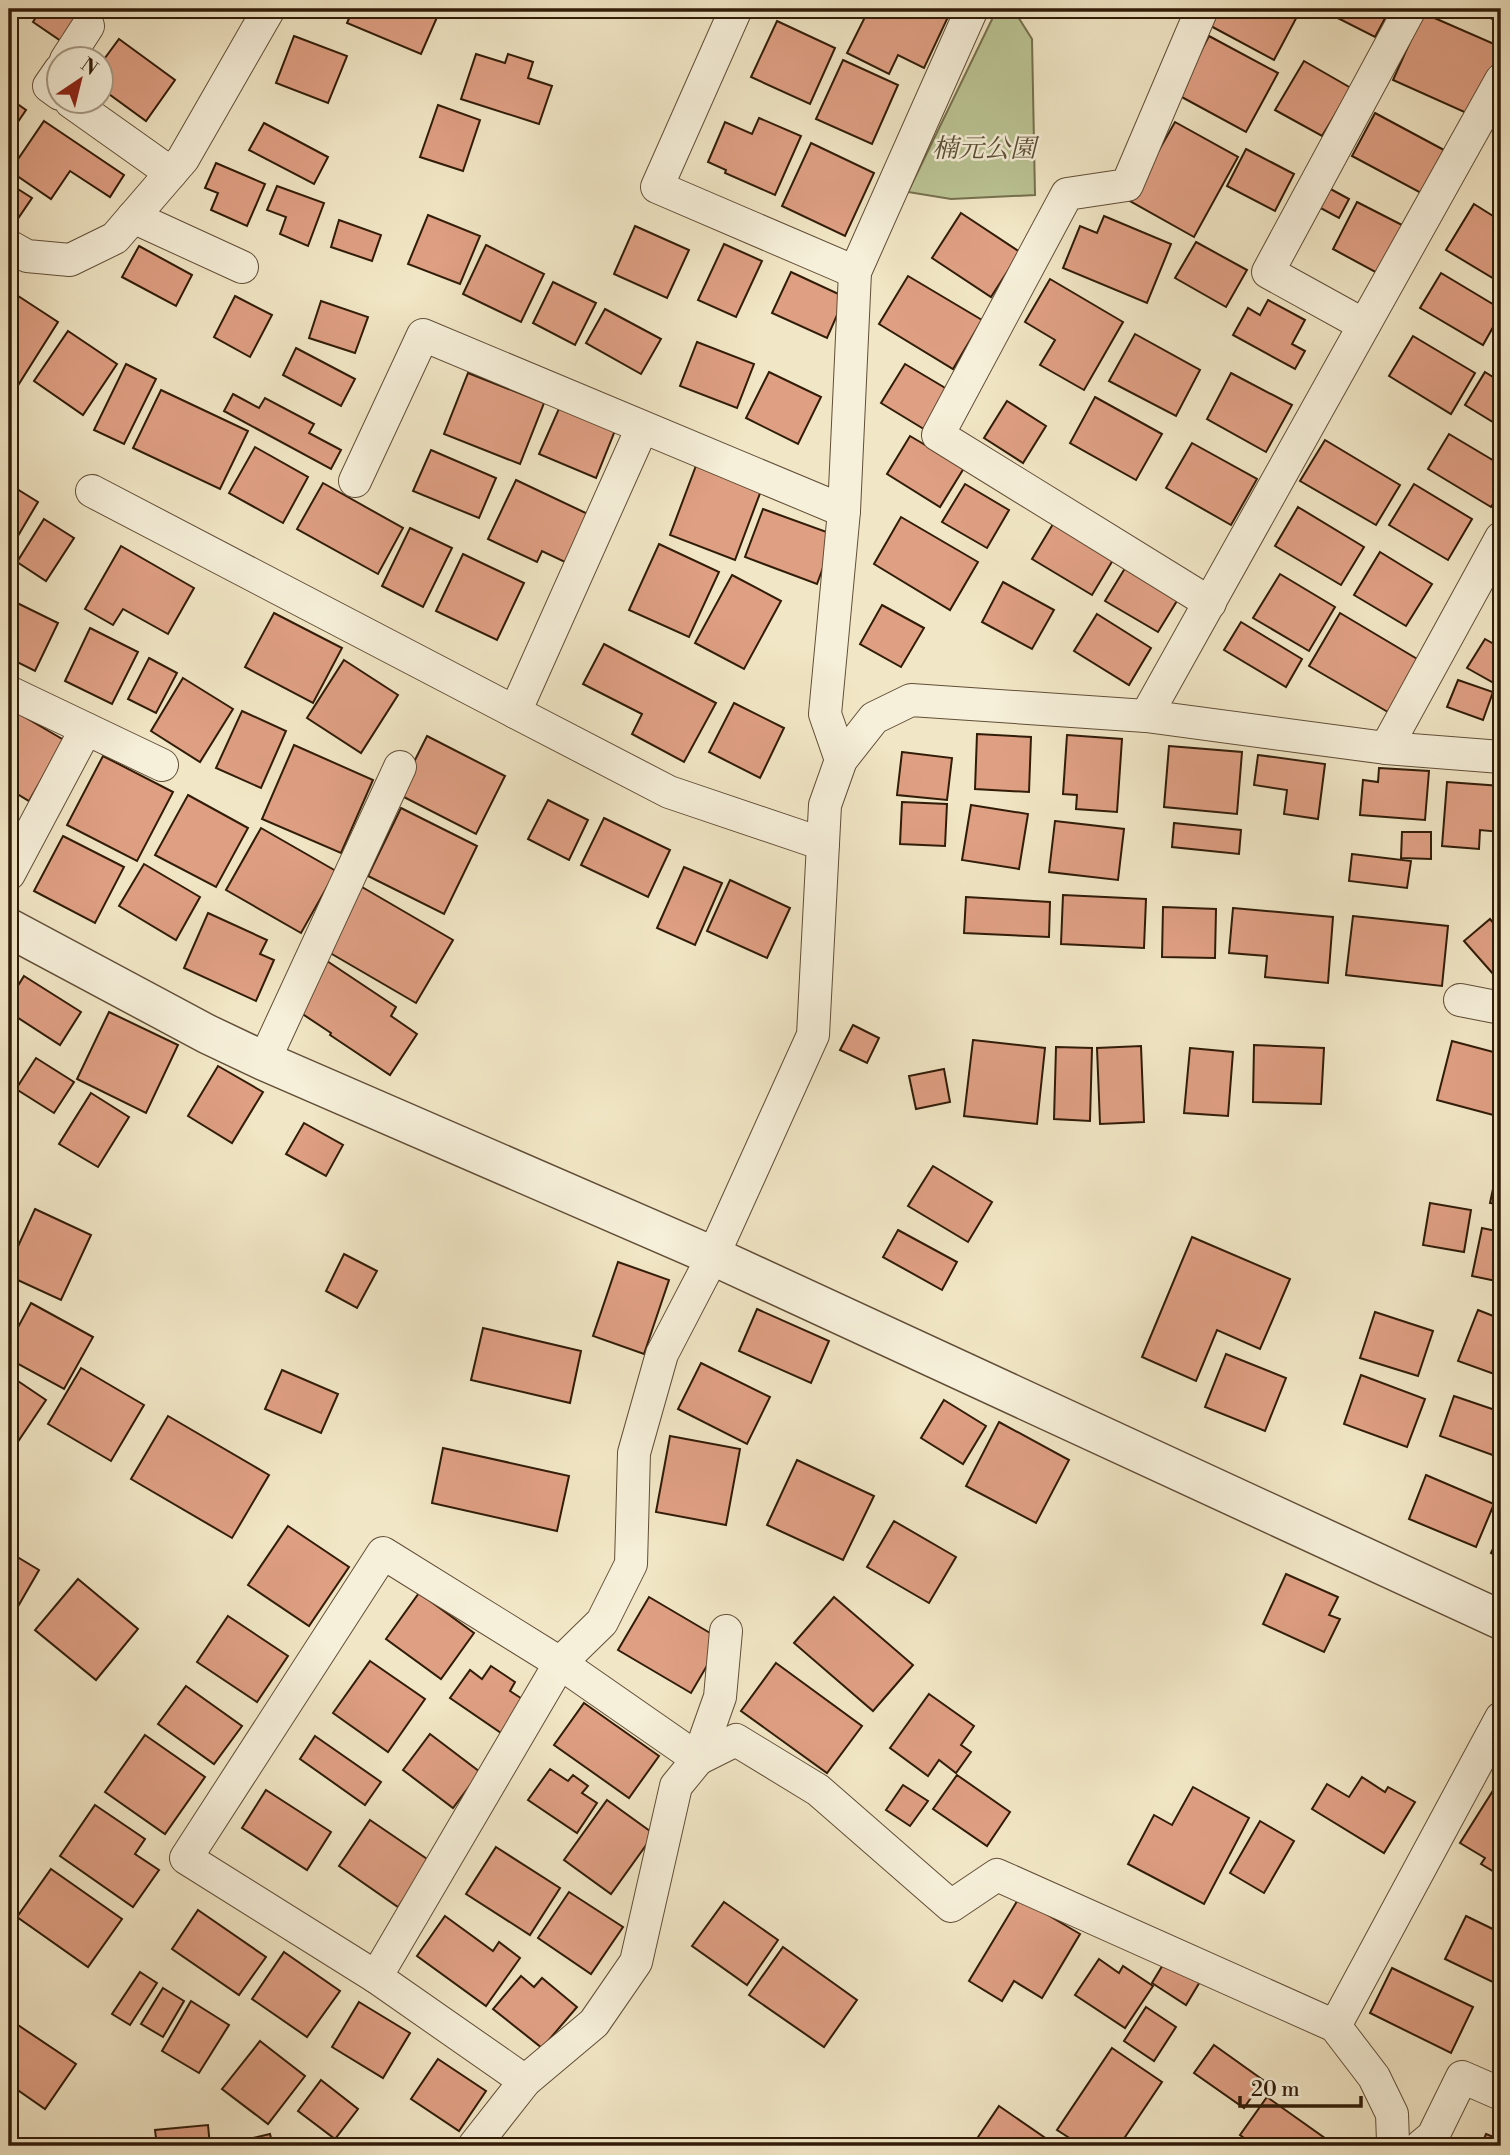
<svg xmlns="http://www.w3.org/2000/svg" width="1510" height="2155" viewBox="0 0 1510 2155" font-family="'Libre Bodoni','Noto Serif JP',serif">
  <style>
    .green { fill: #bbc494; stroke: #76704e; stroke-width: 2 }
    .building { fill: #df9f83; stroke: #311c08; stroke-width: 2 }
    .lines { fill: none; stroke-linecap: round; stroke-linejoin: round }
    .minor-casing { stroke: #614e37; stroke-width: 34 }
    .tertiary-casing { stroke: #614e37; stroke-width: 41 }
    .minor { stroke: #f6efd9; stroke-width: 32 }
    .tertiary { stroke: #f6efd9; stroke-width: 38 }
    .labels { text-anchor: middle; stroke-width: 5; stroke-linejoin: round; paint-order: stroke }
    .park-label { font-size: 26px; font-style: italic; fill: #5a4e32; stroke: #f6efd9 }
  </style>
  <rect width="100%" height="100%" fill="#f1e6c5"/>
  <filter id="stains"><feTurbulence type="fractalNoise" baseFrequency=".00286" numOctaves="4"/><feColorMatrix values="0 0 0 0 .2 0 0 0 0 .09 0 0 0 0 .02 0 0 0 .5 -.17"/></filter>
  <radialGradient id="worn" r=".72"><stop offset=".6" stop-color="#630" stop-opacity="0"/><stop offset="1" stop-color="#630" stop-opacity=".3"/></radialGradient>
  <polygon class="green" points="997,9 1013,9 1032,39 1035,195 951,199 908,192"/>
  <g class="building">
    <polygon points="41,9 69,9 78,14 61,41 33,22"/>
    <polygon points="353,9 423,9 438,15 421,54 347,23"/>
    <polygon points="869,9 932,9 948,17 924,68 898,55 889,74 847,53"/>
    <polygon points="1215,9 1301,9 1274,60 1207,24"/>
    <polygon points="1320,9 1390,9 1375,37"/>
    <polygon points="1471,9 1501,9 1501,23"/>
    <polygon points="1423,13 1501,47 1471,115 1393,80"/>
    <polygon points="777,21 835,48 810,104 751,77"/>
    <polygon points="294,36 347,56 328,103 276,83"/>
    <polygon points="1209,36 1278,73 1246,132 1178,95"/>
    <polygon points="119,39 175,80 146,121 102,89 102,62"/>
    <polygon points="476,54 505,63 508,54 533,62 528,78 552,86 539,124 461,99"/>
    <polygon points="843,60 898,85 872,144 816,119"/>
    <polygon points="1304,61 1351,88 1322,136 1275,110"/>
    <polygon points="9,98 26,110 9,135"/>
    <polygon points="438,105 480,120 463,171 420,157"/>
    <polygon points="1375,113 1444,150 1421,193 1352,156"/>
    <polygon points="759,118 801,136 775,195 725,173 726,170 708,162 725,122 752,134"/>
    <polygon points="44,121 124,175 110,197 70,171 51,199 10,171"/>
    <polygon points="1175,122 1238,157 1194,237 1130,201"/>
    <polygon points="264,123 328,157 314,184 249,150"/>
    <polygon points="811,143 874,173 845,236 782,206"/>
    <polygon points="1246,149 1294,174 1275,211 1227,186"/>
    <polygon points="216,163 265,184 247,226 211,210 218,193 205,188"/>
    <polygon points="10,184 32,198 17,220 9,214"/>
    <polygon points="277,186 324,203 308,246 280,234 286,217 267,210"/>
    <polygon points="1325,186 1349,199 1339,218 1315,205"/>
    <polygon points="1357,202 1404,226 1379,274 1333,249"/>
    <polygon points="1474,204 1501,221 1501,283 1446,250"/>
    <polygon points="961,213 1020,252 991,297 932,258"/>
    <polygon points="428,215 480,236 460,284 408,264"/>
    <polygon points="1104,216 1171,244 1147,303 1063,268 1080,226 1097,233"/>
    <polygon points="339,220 381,235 372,261 331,247"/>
    <polygon points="635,226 689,250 667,298 614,274"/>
    <polygon points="1196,242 1247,270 1226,307 1175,278"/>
    <polygon points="724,244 762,261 736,317 698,300"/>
    <polygon points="486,245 544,274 521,322 463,294"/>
    <polygon points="139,246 192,275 176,306 122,277"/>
    <polygon points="791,272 845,297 827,338 772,313"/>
    <polygon points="1441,273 1501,309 1501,313 1483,345 1420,308"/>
    <polygon points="908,276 982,320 953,369 879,324"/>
    <polygon points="1050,279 1123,322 1084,390 1040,365 1055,340 1025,322"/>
    <polygon points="553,282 596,303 575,345 533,323"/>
    <polygon points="9,290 58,322 17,387 9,381"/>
    <polygon points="235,296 272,315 250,357 214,337"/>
    <polygon points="1268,300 1305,320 1292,344 1305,351 1295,369 1233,335 1248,308 1260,315"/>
    <polygon points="321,301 368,317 355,353 309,338"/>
    <polygon points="605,309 661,339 641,374 586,343"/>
    <polygon points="68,331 117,364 83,415 34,381"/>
    <polygon points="1135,334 1200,370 1176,416 1109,381"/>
    <polygon points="1413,336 1475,373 1451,414 1389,376"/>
    <polygon points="697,342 754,364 737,408 680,386"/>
    <polygon points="296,348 355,379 341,406 283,375"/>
    <polygon points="126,364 156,379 124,444 94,430"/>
    <polygon points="905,364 952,392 927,431 881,403"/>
    <polygon points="769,372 821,397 798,444 746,418"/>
    <polygon points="1485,372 1501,382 1501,427 1465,405"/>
    <polygon points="468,373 544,403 520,464 444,434"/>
    <polygon points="1231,373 1292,405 1266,452 1207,419"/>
    <polygon points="161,390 248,431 220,489 133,448"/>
    <polygon points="233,394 259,408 265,398 314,424 309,433 341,450 331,469 224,411"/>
    <polygon points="1095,397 1162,434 1136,480 1070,443"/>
    <polygon points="1007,401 1046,426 1023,463 984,438"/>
    <polygon points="561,404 616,428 596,478 539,454"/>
    <polygon points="1449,434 1501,465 1501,491 1491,507 1428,469"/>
    <polygon points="910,436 964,468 940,507 887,474"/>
    <polygon points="1325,440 1400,485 1376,525 1300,481"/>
    <polygon points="1192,443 1257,479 1231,525 1166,488"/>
    <polygon points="255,447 308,477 283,523 229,493"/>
    <polygon points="431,450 496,478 479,518 413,491"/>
    <polygon points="697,463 762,488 735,560 670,535"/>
    <polygon points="516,480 590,515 567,563 542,551 537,562 488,539"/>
    <polygon points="323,483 403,528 378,574 297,529"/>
    <polygon points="9,484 38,502 9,551"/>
    <polygon points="965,484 1009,510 987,548 942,522"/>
    <polygon points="1414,484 1472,519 1448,560 1389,525"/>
    <polygon points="1298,507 1364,547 1341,585 1275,546"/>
    <polygon points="763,509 835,535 817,584 745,557"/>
    <polygon points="901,517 978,562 950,610 874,564"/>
    <polygon points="44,519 74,538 46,581 17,562"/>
    <polygon points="1056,519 1116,555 1092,595 1032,559"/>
    <polygon points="410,528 452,548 423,607 382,586"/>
    <polygon points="659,544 719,572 689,637 629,610"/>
    <polygon points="121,546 194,588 168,634 123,609 113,625 85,609"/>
    <polygon points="1380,552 1432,584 1406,626 1354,595"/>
    <polygon points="463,554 524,583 497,640 436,611"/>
    <polygon points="1130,560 1183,591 1158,632 1105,601"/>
    <polygon points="1280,574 1335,607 1309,651 1253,618"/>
    <polygon points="732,575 781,601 744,669 695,643"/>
    <polygon points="1003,582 1054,610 1032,649 982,622"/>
    <polygon points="9,599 58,623 35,671 9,658"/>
    <polygon points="882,605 924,628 901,667 860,644"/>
    <polygon points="274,613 342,648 313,703 245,667"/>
    <polygon points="1340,613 1424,663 1393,715 1309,666"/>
    <polygon points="1097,614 1151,648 1129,685 1074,651"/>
    <polygon points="1241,622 1302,659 1286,687 1224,650"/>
    <polygon points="90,628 138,652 112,704 65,681"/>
    <polygon points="1485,639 1501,648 1501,687 1467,668"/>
    <polygon points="604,644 716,703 684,762 632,734 642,714 583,684"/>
    <polygon points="149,658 177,673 156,713 128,699"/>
    <polygon points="344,660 398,695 361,753 307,718"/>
    <polygon points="183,678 233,709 200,762 151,731"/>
    <polygon points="1458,680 1493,692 1483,720 1447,707"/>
    <polygon points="734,703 784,728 760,778 709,752"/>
    <polygon points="9,708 64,740 29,801 9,789"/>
    <polygon points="242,711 286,731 261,788 216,768"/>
    <polygon points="977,734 1031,737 1029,792 975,789"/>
    <polygon points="1067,735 1122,739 1117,812 1076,809 1077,795 1063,794"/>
    <polygon points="427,736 505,776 476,834 398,794"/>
    <polygon points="294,745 373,780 341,853 262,819"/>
    <polygon points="1169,746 1242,752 1237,814 1164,807"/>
    <polygon points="902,752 952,758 947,800 897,795"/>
    <polygon points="1258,755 1325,764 1318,819 1284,814 1287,790 1254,785"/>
    <polygon points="103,756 173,792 137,861 67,825"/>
    <polygon points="1379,768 1429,771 1425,820 1360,815 1363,780 1378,782"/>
    <polygon points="1447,782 1501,786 1501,832 1480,830 1479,849 1442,846"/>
    <polygon points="188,795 248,828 216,887 155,855"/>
    <polygon points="548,800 588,820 569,860 528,839"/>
    <polygon points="902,802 947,804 945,846 900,844"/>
    <polygon points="971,805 1028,814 1019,869 962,860"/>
    <polygon points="401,808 477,846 444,914 368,876"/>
    <polygon points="604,818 670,850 648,897 581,865"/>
    <polygon points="1055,821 1124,829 1118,880 1049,872"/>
    <polygon points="1174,823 1241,830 1239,854 1172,847"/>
    <polygon points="261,828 336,871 301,933 226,890"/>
    <polygon points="1402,832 1431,832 1431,859 1401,858"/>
    <polygon points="63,836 124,867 95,923 34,891"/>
    <polygon points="1352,854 1411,861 1407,888 1349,881"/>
    <polygon points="144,864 200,897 176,940 119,906"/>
    <polygon points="684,867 722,883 695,945 657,928"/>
    <polygon points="730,880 790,908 767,958 707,931"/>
    <polygon points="362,887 453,940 416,1003 325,950"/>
    <polygon points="1063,895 1146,899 1144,948 1061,944"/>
    <polygon points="966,897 1050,902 1049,937 964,933"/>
    <polygon points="1163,907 1216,909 1215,958 1162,957"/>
    <polygon points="1233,908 1333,917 1328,983 1265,977 1267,956 1229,953"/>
    <polygon points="208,913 267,940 260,954 274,960 256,1001 184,968"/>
    <polygon points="1353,916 1448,926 1442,986 1346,975"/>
    <polygon points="1490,919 1501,932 1501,968 1494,975 1464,941"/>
    <polygon points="327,961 396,1007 391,1016 417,1034 390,1075 330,1035 331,1033 295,1009"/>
    <polygon points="24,976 81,1012 60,1045 9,1012 9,1000"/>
    <polygon points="109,1012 178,1045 146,1113 77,1079"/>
    <polygon points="853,1025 879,1038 867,1063 840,1050"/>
    <polygon points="973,1040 1045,1048 1037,1124 964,1116"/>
    <polygon points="1452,1041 1501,1054 1501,1100 1497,1116 1437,1100"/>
    <polygon points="1254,1045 1324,1048 1321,1104 1253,1102"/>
    <polygon points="1141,1046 1144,1122 1100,1124 1097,1048"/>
    <polygon points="1056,1047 1092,1048 1090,1121 1054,1119"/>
    <polygon points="1190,1048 1233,1052 1228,1116 1184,1113"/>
    <polygon points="36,1058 74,1082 54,1113 16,1089"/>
    <polygon points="218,1066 263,1092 232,1143 188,1116"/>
    <polygon points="944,1069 950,1102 916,1109 909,1076"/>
    <polygon points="91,1093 129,1117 98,1167 59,1144"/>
    <polygon points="304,1123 343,1145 326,1176 286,1154"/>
    <polygon points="1500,1156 1501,1157 1501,1205 1490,1203"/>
    <polygon points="933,1166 992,1202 968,1242 908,1206"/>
    <polygon points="1430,1203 1471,1210 1464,1252 1423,1245"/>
    <polygon points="35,1209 91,1235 61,1300 9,1276 9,1266"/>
    <polygon points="1482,1228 1501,1232 1501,1282 1472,1276"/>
    <polygon points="898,1230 957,1262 942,1290 883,1257"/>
    <polygon points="1192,1237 1290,1279 1260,1349 1217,1330 1196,1381 1142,1357"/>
    <polygon points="344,1254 377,1271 357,1308 326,1291"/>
    <polygon points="618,1262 669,1280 644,1354 593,1336"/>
    <polygon points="31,1303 93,1337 64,1389 9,1359 9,1344"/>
    <polygon points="757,1309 829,1341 811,1383 739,1351"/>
    <polygon points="1478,1310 1501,1319 1501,1365 1497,1375 1458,1361"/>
    <polygon points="1375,1312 1433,1331 1418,1376 1360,1358"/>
    <polygon points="483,1328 581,1351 570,1403 471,1380"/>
    <polygon points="1226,1354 1286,1378 1265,1431 1205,1407"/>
    <polygon points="701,1363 770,1397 747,1444 678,1409"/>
    <polygon points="81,1368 144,1405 111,1461 48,1424"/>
    <polygon points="282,1370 338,1394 321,1433 265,1409"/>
    <polygon points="9,1375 46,1400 9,1455"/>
    <polygon points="1361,1375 1425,1399 1407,1447 1344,1424"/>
    <polygon points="1454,1396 1501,1412 1501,1449 1498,1457 1440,1436"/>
    <polygon points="944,1400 986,1426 963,1464 921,1438"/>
    <polygon points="168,1416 269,1475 232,1538 131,1479"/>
    <polygon points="999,1422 1069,1460 1036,1523 966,1486"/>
    <polygon points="670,1436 740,1449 726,1525 656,1512"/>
    <polygon points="443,1448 569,1476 557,1531 432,1503"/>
    <polygon points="797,1460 874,1496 843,1560 767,1525"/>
    <polygon points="1426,1475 1494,1504 1476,1547 1409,1519"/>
    <polygon points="894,1521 956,1557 929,1603 867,1567"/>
    <polygon points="288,1526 349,1567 309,1626 248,1585"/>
    <polygon points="1501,1532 1501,1558 1491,1553"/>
    <polygon points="9,1552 39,1570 9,1622"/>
    <polygon points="1286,1574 1338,1597 1329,1615 1340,1619 1324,1652 1263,1624"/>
    <polygon points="78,1579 138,1629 96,1680 35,1630"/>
    <polygon points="419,1593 474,1633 441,1679 386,1639"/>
    <polygon points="649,1597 722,1640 691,1693 618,1650"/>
    <polygon points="834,1597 913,1665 873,1711 794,1643"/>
    <polygon points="228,1616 288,1656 257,1702 197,1662"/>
    <polygon points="370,1661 425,1699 388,1752 333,1713"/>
    <polygon points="776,1663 862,1726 827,1773 741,1711"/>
    <polygon points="491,1666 515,1682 510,1691 530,1704 507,1737 450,1698 470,1670 482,1679"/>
    <polygon points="186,1686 242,1726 214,1764 158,1724"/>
    <polygon points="929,1694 974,1726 961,1745 971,1752 956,1773 939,1760 928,1776 890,1748"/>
    <polygon points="584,1703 659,1756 629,1798 554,1745"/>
    <polygon points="430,1734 480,1772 453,1808 403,1770"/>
    <polygon points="145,1735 205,1777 165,1834 105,1792"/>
    <polygon points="315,1736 381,1782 365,1805 300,1759"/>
    <polygon points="550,1769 568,1781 573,1775 588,1786 582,1793 597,1803 577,1833 528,1800"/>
    <polygon points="957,1775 1010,1812 987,1846 933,1809"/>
    <polygon points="1362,1777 1385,1792 1388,1787 1415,1802 1384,1853 1312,1809 1327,1784 1349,1797"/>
    <polygon points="903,1785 928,1801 910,1826 886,1810"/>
    <polygon points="1193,1787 1249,1818 1204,1904 1128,1864 1154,1815 1172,1825"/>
    <polygon points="1494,1789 1501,1794 1501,1876 1481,1864 1485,1858 1460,1843"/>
    <polygon points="266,1790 331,1832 307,1870 242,1828"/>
    <polygon points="607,1800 654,1834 611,1894 564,1860"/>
    <polygon points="95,1805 145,1839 135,1854 159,1870 133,1907 60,1856"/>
    <polygon points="370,1820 430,1861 398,1907 339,1866"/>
    <polygon points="1260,1821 1294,1841 1264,1893 1230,1873"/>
    <polygon points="496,1847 560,1888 530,1935 466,1894"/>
    <polygon points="51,1869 122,1919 88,1967 17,1917"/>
    <polygon points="569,1892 623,1927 591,1974 538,1938"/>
    <polygon points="1019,1898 1080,1934 1042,1998 1014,1981 1002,2001 969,1981"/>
    <polygon points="724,1902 778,1940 747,1985 692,1946"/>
    <polygon points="198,1910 266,1957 239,1995 172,1949"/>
    <polygon points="445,1916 493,1951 499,1942 520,1958 486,2006 417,1956"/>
    <polygon points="1466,1916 1501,1933 1501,1986 1445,1959"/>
    <polygon points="783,1947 857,2000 824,2047 749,1995"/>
    <polygon points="284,1952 340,1991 307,2037 252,1999"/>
    <polygon points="1167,1958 1201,1980 1186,2005 1152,1983"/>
    <polygon points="1099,1959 1119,1973 1123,1966 1153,1986 1125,2028 1075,1995"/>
    <polygon points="1392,1968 1473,2007 1451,2053 1370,2013"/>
    <polygon points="140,1972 157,1983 130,2025 112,2014"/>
    <polygon points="521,1976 534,1987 542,1978 577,2007 542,2048 493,2009"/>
    <polygon points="163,1988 184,2001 163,2037 141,2024"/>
    <polygon points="191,2001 229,2025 199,2073 162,2051"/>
    <polygon points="359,2002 410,2033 383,2078 332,2047"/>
    <polygon points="1146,2007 1176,2027 1154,2061 1124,2041"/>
    <polygon points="9,2019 76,2064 45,2109 9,2084"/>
    <polygon points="260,2041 305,2076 268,2124 222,2089"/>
    <polygon points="1214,2045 1263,2080 1244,2108 1194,2073"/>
    <polygon points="1112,2048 1162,2082 1119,2146 1082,2146 1057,2130"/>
    <polygon points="438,2059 486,2091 459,2131 411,2099"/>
    <polygon points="321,2080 358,2109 335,2139 298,2111"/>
    <polygon points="1267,2097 1329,2141 1325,2146 1255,2146 1240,2135"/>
    <polygon points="999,2106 1057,2146 972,2146"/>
    <polygon points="208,2125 210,2146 157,2146 155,2130"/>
    <polygon points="270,2134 273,2146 246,2146 245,2140"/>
    <polygon points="1486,2134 1501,2140 1501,2146 1481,2146"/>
  </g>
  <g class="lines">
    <g class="minor-casing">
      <g id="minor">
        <polyline points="736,9 657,187 855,272"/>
        <polyline points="1202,9 1127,185 1067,194 938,435 1210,603"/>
        <polyline points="66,60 88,26"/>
        <polyline points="60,70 49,86 60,94"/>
        <polyline points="71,102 171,173"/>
        <polyline points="133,217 242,267"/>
        <polyline points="9,246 27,256 70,260 115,238 183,159 269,9"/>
        <polyline points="1364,325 1268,272 1410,9"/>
        <polyline points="355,481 423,335 844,511"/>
        <polyline points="92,491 515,712 642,428"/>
        <polyline points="9,692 162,765"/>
        <polyline points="515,712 669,792 823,844"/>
        <polyline points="1146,716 1501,80"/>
        <polyline points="1386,748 1501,538"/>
        <polyline points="841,760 825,714 844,511 855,272 972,9"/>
        <polyline points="9,874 86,729"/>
        <polyline points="1460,1000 1501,1008"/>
        <polyline points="264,1061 400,767"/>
        <polyline points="698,1759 736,1740 818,1790 951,1906 997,1875 1335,2026 1374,2077 1392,2114 1393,2142 1391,2146"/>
        <polyline points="376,1977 560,1663 602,1622 631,1564 634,1453 662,1354 713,1256 813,1035 825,805 841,760 874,718 911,700 1146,716 1386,748 1501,757"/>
        <polyline points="1335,2026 1501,1718"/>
        <polyline points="525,2081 376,1977 186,1858 383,1553 560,1663 698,1759"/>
        <polyline points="474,2146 525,2081 594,2023 636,1962 676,1786 698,1759 720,1697 726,1631"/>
        <polyline points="1421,2146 1433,2136 1462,2077 1501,2094"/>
      </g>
    </g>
    <g class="tertiary-casing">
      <polyline id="tertiary" points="9,928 207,1034 264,1061 713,1256 1501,1620"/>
    </g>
    <use href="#minor" class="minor"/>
    <use href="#tertiary" class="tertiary"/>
  </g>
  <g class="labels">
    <g class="park-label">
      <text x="984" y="157">楠元公園</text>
    </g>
  </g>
  <rect width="1510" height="2155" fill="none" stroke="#f1e6c5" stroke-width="35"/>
  <rect x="10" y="10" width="1489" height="2134" fill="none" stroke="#311c08" stroke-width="3.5"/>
  <rect x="18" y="18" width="1475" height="2120" fill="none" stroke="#311c08" stroke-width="2"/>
  <g transform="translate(80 80) rotate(35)"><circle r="33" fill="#f6efd9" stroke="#a79b85" stroke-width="2"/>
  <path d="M0-5L12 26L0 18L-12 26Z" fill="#8f2418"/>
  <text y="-10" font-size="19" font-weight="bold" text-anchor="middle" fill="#311c08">N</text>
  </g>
  <path d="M1240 2096v10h121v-10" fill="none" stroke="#311c08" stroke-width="3.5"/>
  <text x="1251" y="2096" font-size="21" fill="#311c08" stroke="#f6efd9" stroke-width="5" paint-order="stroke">20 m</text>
  <rect width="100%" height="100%" filter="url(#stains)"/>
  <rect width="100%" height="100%" fill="url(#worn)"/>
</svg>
